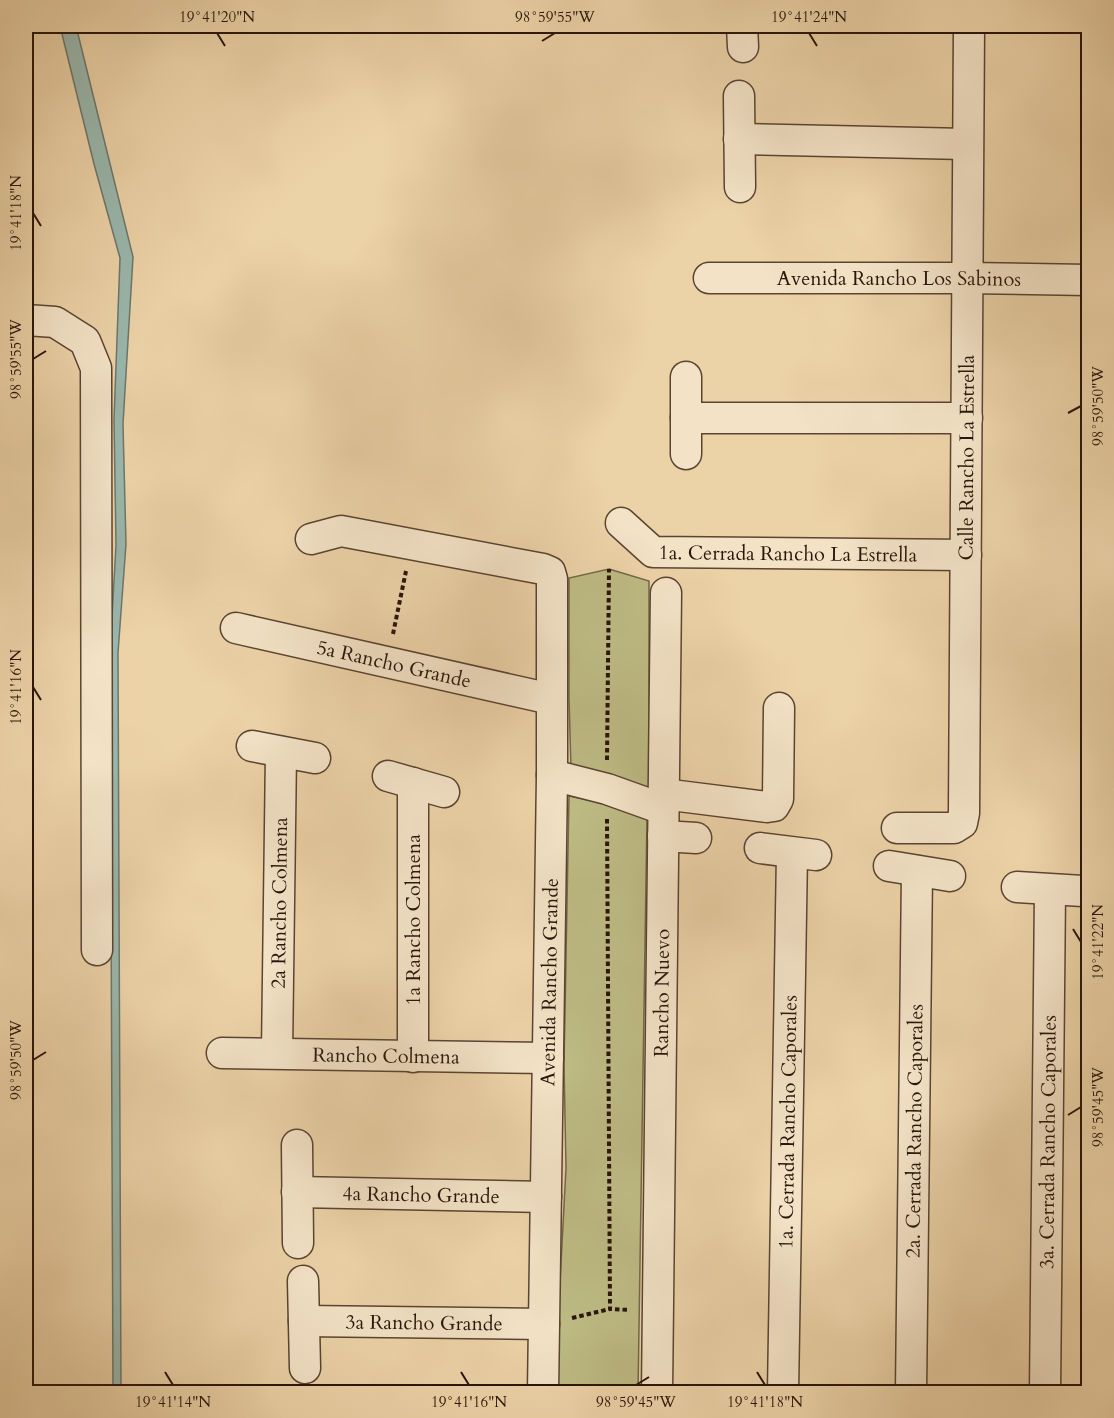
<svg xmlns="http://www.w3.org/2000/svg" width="1114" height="1418" viewBox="0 0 1114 1418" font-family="Cardo,serif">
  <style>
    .green { fill: #bdba83; stroke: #746847; stroke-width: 1.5 }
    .water { fill: #99b7ac; stroke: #6d766c; stroke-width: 1.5 }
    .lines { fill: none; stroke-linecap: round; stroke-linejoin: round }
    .minor-casing { stroke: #5a4432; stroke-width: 33 }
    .path { stroke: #2a150b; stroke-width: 4; stroke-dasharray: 4.5 3; stroke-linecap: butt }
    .minor { stroke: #f3e2c6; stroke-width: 30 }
    .ticks { fill: none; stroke: #2a150b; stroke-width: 2 }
    .labels { text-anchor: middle; stroke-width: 4.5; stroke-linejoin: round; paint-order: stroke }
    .street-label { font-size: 20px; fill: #2a150b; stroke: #f3e2c6 }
    .neatline { fill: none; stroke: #2a150b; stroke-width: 2 }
    .ticks-label { font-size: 15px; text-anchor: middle; fill: #2a150b }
  </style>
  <rect width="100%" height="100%" fill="#ecd2a7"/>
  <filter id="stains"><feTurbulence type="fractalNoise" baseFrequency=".00333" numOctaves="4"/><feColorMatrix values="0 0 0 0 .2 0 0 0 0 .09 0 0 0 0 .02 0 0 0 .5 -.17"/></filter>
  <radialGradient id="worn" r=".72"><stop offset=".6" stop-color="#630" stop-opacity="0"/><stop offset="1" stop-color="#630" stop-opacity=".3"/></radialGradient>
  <g class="green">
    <polygon points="609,569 649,581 649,788 571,769 569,698 569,578"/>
    <polygon points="569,796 610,804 647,817 638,1392 558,1392 559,1301 566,1168 564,1065"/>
  </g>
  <polygon class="water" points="60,26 76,26 133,257 123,424 126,544 118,653 121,1392 113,1392 110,653 116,545 114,420 120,258 94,164"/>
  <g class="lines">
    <g class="minor-casing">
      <g id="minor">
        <polyline points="742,26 743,47"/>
        <polyline points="739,96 740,187"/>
        <polyline points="739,139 966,144"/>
        <path id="s1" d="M709,278H967L1088,280"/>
        <polyline points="26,320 55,322 85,341 96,368 97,950"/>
        <polyline points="686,418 967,418"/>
        <polyline points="686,454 686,377"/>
        <path id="s2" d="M621,523L653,552L966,555"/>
        <polyline points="311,539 341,531 543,569 550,572 552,579 552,775 543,1392"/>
        <path id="s3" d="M236,628L551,699"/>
        <polyline points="252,746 315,758"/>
        <polyline points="552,775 607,789 663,809"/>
        <polyline points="388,776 444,792"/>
        <polyline points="663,794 767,807 774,806 778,799 779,708"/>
        <path id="s4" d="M897,828H954L962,823L964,813L969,26"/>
        <polyline points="663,836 696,838"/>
        <polyline points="760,848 816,855"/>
        <polyline points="889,866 950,876"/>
        <polyline points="1017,887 1083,891"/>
        <path id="s5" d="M222,1053L548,1058"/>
        <path id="s6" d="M277,1053L281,752"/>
        <polyline points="413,1057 413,783"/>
        <polyline points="297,1145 298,1243"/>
        <path id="s7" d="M297,1192L546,1197"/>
        <polyline points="303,1281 305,1368"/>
        <path id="s8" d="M304,1321L544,1324"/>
        <path id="s9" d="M657,1392L666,593"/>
        <path id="s10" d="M783,1392L792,853"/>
        <path id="s11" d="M911,1392L917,871"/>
        <path id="s12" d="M1045,1392L1050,891"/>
      </g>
    </g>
    <g class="path">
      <polyline points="393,634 406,571"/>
      <polyline points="607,760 609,569"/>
      <polyline points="607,819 610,1309 630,1310"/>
      <polyline points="572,1318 610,1309"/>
    </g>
    <use href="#minor" class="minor"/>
  </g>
  <path class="ticks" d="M217,33L225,46M809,33L817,46M542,41L555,33M33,213L41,226M33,359L46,351M1068,413L1081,406M33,687L41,700M1073,929L1081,942M33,1060L46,1052M1068,1115L1081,1107M165,1372L173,1385M461,1372L469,1385M757,1372L765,1385M636,1385L649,1377"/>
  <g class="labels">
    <g class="street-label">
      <text dy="7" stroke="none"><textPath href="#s1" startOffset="190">Avenida Rancho Los Sabinos</textPath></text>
      <text dy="7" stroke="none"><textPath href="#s4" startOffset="432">Calle Rancho La Estrella</textPath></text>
      <text dy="7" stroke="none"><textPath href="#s2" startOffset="178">1a. Cerrada Rancho La Estrella</textPath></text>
      <text dy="7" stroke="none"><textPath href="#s3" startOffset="162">5a Rancho Grande</textPath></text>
      <text dy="7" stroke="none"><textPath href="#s6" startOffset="150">2a Rancho Colmena</textPath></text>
      <text transform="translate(413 920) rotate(-90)" y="7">1a Rancho Colmena</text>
      <text transform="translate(549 982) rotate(-89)" y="7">Avenida Rancho Grande</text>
      <text dy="7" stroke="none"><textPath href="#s9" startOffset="399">Rancho Nuevo</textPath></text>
      <text dy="7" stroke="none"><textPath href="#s5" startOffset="164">Rancho Colmena</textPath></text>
      <text dy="7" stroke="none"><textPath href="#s10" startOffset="270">1a. Cerrada Rancho Caporales</textPath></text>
      <text dy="7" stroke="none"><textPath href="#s11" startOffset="261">2a. Cerrada Rancho Caporales</textPath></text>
      <text dy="7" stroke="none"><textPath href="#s12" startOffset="250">3a. Cerrada Rancho Caporales</textPath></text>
      <text dy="7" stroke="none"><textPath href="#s7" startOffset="124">4a Rancho Grande</textPath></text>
      <text dy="7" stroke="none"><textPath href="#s8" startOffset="120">3a Rancho Grande</textPath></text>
    </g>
  </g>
  <rect width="1114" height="1418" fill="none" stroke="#ecd2a7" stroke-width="66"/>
  <rect x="33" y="33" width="1048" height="1352" class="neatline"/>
  <g class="ticks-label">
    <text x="217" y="22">19°41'20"N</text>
    <text x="555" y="22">98°59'55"W</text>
    <text x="809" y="22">19°41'24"N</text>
    <text transform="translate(16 213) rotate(-90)" y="5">19°41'18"N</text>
    <text transform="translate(16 359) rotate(-90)" y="5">98°59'55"W</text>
    <text transform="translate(1098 406) rotate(-90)" y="5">98°59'50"W</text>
    <text transform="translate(16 687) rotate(-90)" y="5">19°41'16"N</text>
    <text transform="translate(1098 942) rotate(-90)" y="5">19°41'22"N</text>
    <text transform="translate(16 1060) rotate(-90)" y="5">98°59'50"W</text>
    <text transform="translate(1098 1107) rotate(-90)" y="5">98°59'45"W</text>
    <text x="173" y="1407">19°41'14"N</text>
    <text x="469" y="1407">19°41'16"N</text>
    <text x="636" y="1407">98°59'45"W</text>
    <text x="765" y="1407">19°41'18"N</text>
  </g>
  <rect width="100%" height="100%" filter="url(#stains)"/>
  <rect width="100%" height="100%" fill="url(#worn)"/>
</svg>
